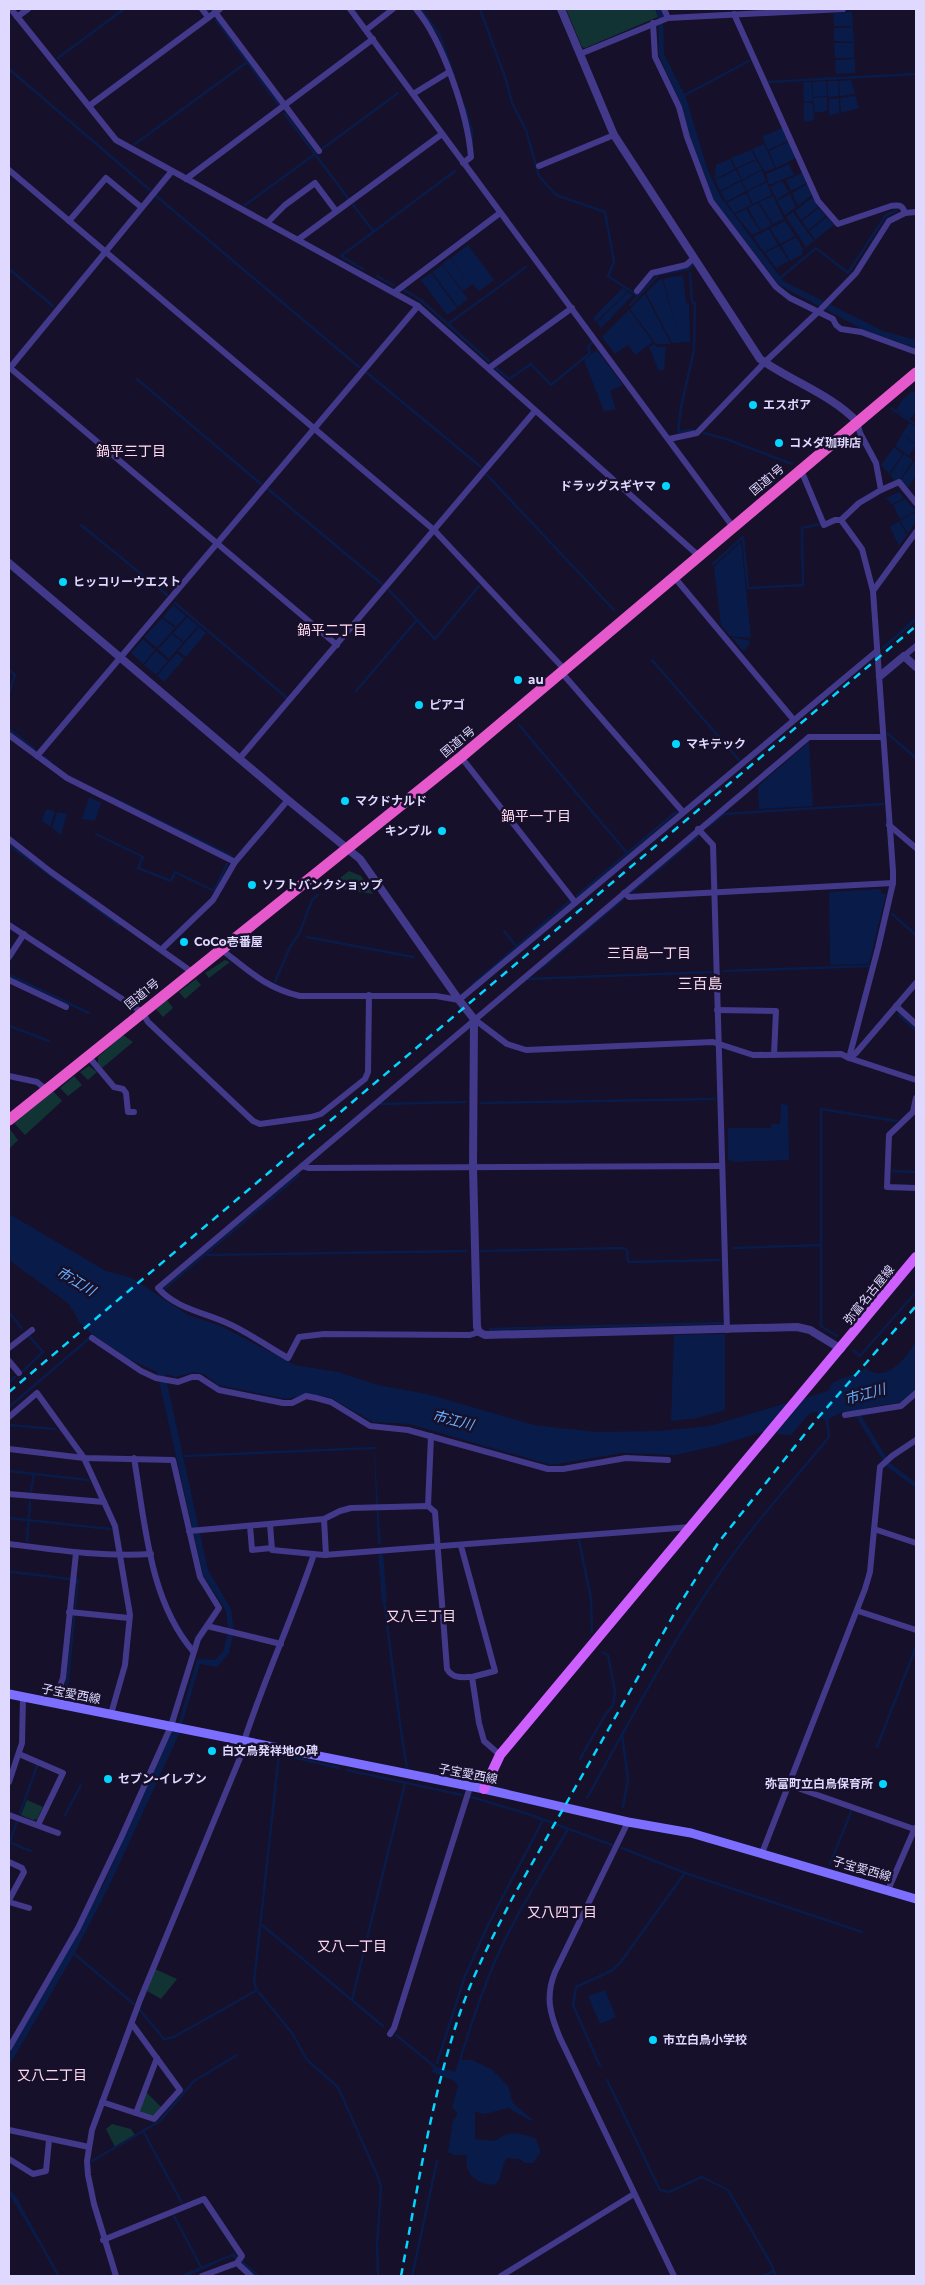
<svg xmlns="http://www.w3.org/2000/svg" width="925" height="2285" viewBox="0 0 925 2285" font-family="Montserrat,'Noto Sans JP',sans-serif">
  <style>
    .green { fill: #123334 }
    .water { fill: #091c49 }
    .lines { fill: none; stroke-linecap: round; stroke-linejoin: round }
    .stream { stroke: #091c49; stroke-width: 2.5 }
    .minor { stroke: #42398a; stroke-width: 6 }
    .tertiary { stroke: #42398a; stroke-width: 8 }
    .secondary { stroke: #7c6fff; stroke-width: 9 }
    .primary { stroke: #ce5fff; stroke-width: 10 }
    .trunk { stroke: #e659cd; stroke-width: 11 }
    .rail { stroke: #04d6ff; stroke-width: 2.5; stroke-dasharray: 8 6; stroke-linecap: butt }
    .poi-dot { fill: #04d6ff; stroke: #16102a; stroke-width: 2 }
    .labels { text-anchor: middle; stroke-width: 5; stroke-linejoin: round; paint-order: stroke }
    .poi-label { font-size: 12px; font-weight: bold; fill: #dfd8ff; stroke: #16102a; text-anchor: start }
    .street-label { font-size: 12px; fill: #dfd8ff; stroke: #16102a }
    .neighbourhood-label { font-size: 14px; fill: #ffdaef; stroke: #16102a }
    .water-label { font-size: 14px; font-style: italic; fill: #66afff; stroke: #16102a }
    .quarter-label { font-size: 15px; fill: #ffdaef; stroke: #16102a }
  </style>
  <rect width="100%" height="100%" fill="#16102a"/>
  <g class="green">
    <polygon points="566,9 655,9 658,17 585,48 582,47"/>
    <polygon points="349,871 361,876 373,894 329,887"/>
    <polygon points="225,960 230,962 209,978 205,973"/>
    <polygon points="196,979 201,985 185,999 179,992"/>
    <polygon points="167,1000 173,1008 163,1017 156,1009"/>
    <polygon points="123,1035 133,1042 102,1068 98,1064 98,1057"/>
    <polygon points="89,1066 97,1072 88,1080 80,1072"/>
    <polygon points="74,1076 82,1085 68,1096 60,1088"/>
    <polygon points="53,1091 62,1101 25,1135 14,1123"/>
    <polygon points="9,1128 18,1140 9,1149"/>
    <polygon points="27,1800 43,1807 37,1819 33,1820 21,1815"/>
    <polygon points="155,1969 177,1979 161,1999 147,1991"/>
    <polygon points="146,2092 162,2108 153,2117 138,2112"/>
    <polygon points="112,2124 131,2129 135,2135 115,2147 106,2129"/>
  </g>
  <g class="water">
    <polygon points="655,9 661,9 663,15 664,54 686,98 707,168 720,196 783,281 883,331 916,340 916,348 866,331 779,285 714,200 689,134 682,106 659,56 658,17"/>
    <polygon points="852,12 853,26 834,26 833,13"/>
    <polygon points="853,27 854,42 834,41 834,28"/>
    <polygon points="834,43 854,43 854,58 835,58"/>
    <polygon points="855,59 855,73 836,74 835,60"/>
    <polygon points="851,80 855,94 840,96 839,81"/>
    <polygon points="826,81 827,96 813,97 812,82"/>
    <polygon points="827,81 838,81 839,96 828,97"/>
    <polygon points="803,82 811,82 813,101 804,102"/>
    <polygon points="855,96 859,108 841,113 840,98"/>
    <polygon points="827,97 827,111 815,113 813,98"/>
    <polygon points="839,98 839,113 829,116 829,99"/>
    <polygon points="804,103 813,103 814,120 804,122"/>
    <polygon points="782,128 788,141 768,150 762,137"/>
    <polygon points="789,142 796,158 776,168 769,151"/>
    <polygon points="764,144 775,168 765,172 752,149"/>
    <polygon points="751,150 756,159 736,168 731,158"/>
    <polygon points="730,159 735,169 715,179 716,165"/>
    <polygon points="756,160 762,169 742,180 737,169"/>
    <polygon points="789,164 794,175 769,185 766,174"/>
    <polygon points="736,170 741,180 720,191 715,180"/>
    <polygon points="762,170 766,181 747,191 742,181"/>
    <polygon points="802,173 806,183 791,191 786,180"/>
    <polygon points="741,181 746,191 726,202 721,192"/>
    <polygon points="782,181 789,192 777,200 770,187"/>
    <polygon points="767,182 772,195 753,204 747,192"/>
    <polygon points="807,184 812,195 798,206 792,193"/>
    <polygon points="746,193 752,205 734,213 727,203"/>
    <polygon points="790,194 796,207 785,215 777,201"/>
    <polygon points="773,196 784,219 773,224 759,202"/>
    <polygon points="813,197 818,207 801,220 795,211"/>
    <polygon points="758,203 772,225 761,231 748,208"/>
    <polygon points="819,208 826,216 808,230 802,221"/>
    <polygon points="746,209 760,231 752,235 735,214"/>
    <polygon points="793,212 814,241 806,247 786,217"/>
    <polygon points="827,217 834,225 815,240 809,231"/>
    <polygon points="785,221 795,236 780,244 770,228"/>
    <polygon points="769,229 778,245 764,252 753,237"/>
    <polygon points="796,237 803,249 802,255 790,261 781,245"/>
    <polygon points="468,245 494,280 479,291 473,284 471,285 451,258"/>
    <polygon points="779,246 789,261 776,268 765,253"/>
    <polygon points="450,258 471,285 463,291 442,264"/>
    <polygon points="442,265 468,299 458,307 432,272"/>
    <polygon points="431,273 457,308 447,315 421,280"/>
    <polygon points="683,275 686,303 689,304 690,342 672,343 646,293 658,281 662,279 678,333 663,279"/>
    <polygon points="623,288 627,292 596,322 593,318"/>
    <polygon points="628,292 633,295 601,328 597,323"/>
    <polygon points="645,294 671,344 656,344 630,309"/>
    <polygon points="629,310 653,342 635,355 628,345 615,354 602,337"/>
    <polygon points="654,344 657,347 666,347 664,370 659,371 649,347"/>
    <polygon points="597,350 623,385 610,391 616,410 604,411 584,360"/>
    <polygon points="912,391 916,394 916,411 910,419 896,410 903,399"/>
    <polygon points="909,423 916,427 916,444 902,434"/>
    <polygon points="902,434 916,445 909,456 895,446"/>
    <polygon points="894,447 903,454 889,474 881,465"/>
    <polygon points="904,454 913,460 900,480 894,480 890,475"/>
    <polygon points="914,461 916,463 916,475 908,488 901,480"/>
    <polygon points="899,492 904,498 892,504 886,498"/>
    <polygon points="905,499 916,511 900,519 893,505"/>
    <polygon points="916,512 916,521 908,534 900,520"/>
    <polygon points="899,521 907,535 899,546 890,527"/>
    <polygon points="741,542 751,638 730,636 721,625 714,567"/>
    <polygon points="173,605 186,616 176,627 163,617"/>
    <polygon points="187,617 198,626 184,642 173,633"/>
    <polygon points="162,618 175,628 157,648 144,637"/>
    <polygon points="199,627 206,633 186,657 178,651"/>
    <polygon points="172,634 183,643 169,659 158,649"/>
    <polygon points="732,637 751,641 744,652"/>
    <polygon points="143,639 155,650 143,664 131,653"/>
    <polygon points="156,651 168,661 156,675 144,665"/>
    <polygon points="177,653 184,659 164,682 157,676"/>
    <polygon points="809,742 813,806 759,809 758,786"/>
    <polygon points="89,797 101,803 95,821 82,819"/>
    <polygon points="46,809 55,812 50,827 42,821"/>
    <polygon points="57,812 67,814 61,835 52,828"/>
    <polygon points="881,889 881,894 886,894 869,964 830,965 829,892"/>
    <polygon points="781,1104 788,1105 789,1160 734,1162 728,1159 728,1128 771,1128 771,1124 780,1124"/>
    <path d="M9,1214L106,1271L132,1278L188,1315L221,1326L295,1365L338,1372L378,1385L427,1394L534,1425L596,1432L659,1431L709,1426L828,1391C830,1389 830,1386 832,1384C837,1379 858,1374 866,1368C886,1385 907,1357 916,1341V1389L906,1401L861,1409L860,1414L890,1463L916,1483V1488L887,1467L855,1415V1411C843,1409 835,1416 825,1421L817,1412L810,1413L791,1435L778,1434L776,1428L720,1445L675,1455L622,1453L551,1465L409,1424L373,1422L329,1397L309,1394L286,1399L218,1385L204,1374L194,1372L176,1377L165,1374L208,1570L231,1609L234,1631L229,1653L217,1667L200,1664L179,1734L111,1882L73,1956L9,2066V2054L104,1883L170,1734L179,1722L197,1659L215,1660L223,1652L227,1637L228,1627L226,1611L203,1575L157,1372L129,1359L93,1335L80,1323L69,1304L9,1260Z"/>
    <polygon points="725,1334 725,1410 698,1418 671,1421 674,1335"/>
    <polygon points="373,1432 381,1544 378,1544"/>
    <polygon points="383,1554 387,1602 384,1603 382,1602 378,1555"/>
    <polygon points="9,1570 79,1579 69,1682 64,1695 62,1694 66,1681 77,1584 68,1580 9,1573"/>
    <polygon points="605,1990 616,2017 600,2024 588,1996"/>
    <path d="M459,2060H472L491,2069L508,2086L513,2103L533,2120L531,2121L508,2108L485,2114L475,2112V2139L495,2141C509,2130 520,2132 536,2139L541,2152L533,2163H525L519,2159L506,2158L498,2182L492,2185C475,2183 464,2173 467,2155H454L448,2152L453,2120L456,2118L457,2112L452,2107L458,2086L454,2081L432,2072L434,2066L455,2072Z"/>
    <polygon points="9,2189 15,2195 60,2276 57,2276 40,2245 9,2194"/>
    <polygon points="234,2253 260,2276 256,2276 232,2256 188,2276 179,2276"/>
  </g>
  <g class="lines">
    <g class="stream">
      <polyline points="207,9 209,11"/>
      <polyline points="421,9 439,34 454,76"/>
      <polyline points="480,9 506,80 512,103 526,130 539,176 556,195 605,212 614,262 608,276 638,296"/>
      <polyline points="216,20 279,105"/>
      <polyline points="58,58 124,9"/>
      <polyline points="9,69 150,190"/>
      <polyline points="767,82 916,74"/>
      <polyline points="685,95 749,61"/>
      <polyline points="464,105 472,131 472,146"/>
      <polyline points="285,114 348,198"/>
      <polyline points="135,144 247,62"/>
      <polyline points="322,149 398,93"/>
      <polyline points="155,195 359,367"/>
      <polyline points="245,205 315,154"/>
      <polyline points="353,205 374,232"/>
      <polyline points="9,269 53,306"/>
      <polyline points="363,269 341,256 455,171"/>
      <polyline points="690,273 692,302 695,303 694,350 681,407 678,432 693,430"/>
      <polyline points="377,276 393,285"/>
      <polyline points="779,279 816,248 848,273 886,215 896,211"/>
      <polyline points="404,290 421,300 489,361"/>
      <polyline points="630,305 659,274 688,269 692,265"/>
      <polyline points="448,324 526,267"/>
      <polyline points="496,368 509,379 531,364 551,385 590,353 588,347 592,343"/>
      <polyline points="366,372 481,467"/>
      <polyline points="137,379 261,484"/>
      <polyline points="891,408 916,425"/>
      <polyline points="704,433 726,439 792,464"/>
      <polyline points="487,475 614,610"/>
      <polyline points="268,489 382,584"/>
      <polyline points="81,525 167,595"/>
      <polyline points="713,564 743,537 748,588 803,585 802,528 820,524"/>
      <polyline points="389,590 435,639 479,586"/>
      <polyline points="175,603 287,698"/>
      <polyline points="883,648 916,619"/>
      <polyline points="652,660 739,760"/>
      <polyline points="9,670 15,675 9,693"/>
      <polyline points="356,691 417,620"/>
      <polyline points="519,725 628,854"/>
      <polyline points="9,729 34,749"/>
      <polyline points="888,734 916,758"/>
      <polyline points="44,757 51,762"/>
      <polyline points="109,796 232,856"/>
      <polyline points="709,826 724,814 883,804"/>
      <polyline points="96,834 143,857 138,868 171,881 175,872 212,890 215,889 227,864"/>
      <polyline points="9,845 119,925"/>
      <polyline points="631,892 698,836"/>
      <polyline points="577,896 676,812"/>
      <polyline points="892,914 916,935"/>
      <polyline points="504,931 516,946"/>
      <polyline points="307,937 413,957"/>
      <polyline points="540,969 623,899"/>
      <polyline points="724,971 869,966"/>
      <polyline points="9,975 89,1013"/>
      <polyline points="527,979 711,972"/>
      <polyline points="275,982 290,947 299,934 312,900 318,895"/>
      <polyline points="472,985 570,901"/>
      <polyline points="899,1015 916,1030"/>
      <polyline points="9,1026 49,1041"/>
      <polyline points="481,1103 715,1099"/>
      <polyline points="381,1104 465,1102"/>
      <polyline points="893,1171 916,1172"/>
      <polyline points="734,1248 821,1245"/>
      <polyline points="481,1251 624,1248 627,1250 628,1262 720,1260"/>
      <polyline points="208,1255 466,1251"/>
      <polyline points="164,1289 299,1175"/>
      <polyline points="9,1312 22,1329"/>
      <polyline points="490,1329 722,1323"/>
      <polyline points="837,1336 821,1326 821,1109 896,1121"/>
      <polyline points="853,1350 860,1356 916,1292"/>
      <polyline points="23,1371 43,1352 28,1335"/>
      <polyline points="9,1382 15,1377"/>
      <polyline points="9,1407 93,1335"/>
      <polyline points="9,1425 55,1429"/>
      <polyline points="185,1456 375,1448"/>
      <polyline points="9,1471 88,1480"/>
      <polyline points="31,1491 34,1474"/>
      <polyline points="9,1518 110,1529"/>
      <polyline points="579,1540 591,1599 592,1632"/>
      <polyline points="27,1541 30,1502"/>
      <polyline points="384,1601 401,1731 407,1768"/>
      <polyline points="622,1734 628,1779 623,1807"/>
      <polyline points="877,1747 916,1647"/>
      <polyline points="580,1759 605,1715 613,1705 615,1691 608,1655 602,1652"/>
      <polyline points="339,1768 279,1754 254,1982 257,1990 292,2033 307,2060 338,2087 378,2177 381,2187 377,2245 378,2276"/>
      <polyline points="347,1770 462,1795"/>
      <polyline points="471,1797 525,1813 612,1845"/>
      <path d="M587,1798C632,1717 675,1635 729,1560C759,1517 796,1478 829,1437L827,1420"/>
      <polyline points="20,1813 37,1766"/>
      <polyline points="65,1815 81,1785"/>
      <polyline points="9,1842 31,1851"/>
      <polyline points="10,1842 17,1821"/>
      <polyline points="622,1848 685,1873 862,1932"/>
      <polyline points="830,1864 851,1812"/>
      <polyline points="262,1925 383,2026"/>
      <polyline points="72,1952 134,2004"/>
      <polyline points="352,2000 405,1783"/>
      <polyline points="140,2010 164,2039 174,2037 257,1990"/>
      <polyline points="396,2035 434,2066"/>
      <path d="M460,2060C470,2028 480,1997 493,1966C513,1918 542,1874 568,1829"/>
      <polyline points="437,2063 465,1976 489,1923 543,1820"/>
      <polyline points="600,2066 573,2005 576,1987 611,1971 620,1963 684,1874"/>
      <polyline points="607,2080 660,2190 669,2192 702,2177 728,2190 770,2262 776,2276"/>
      <polyline points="143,2131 182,2203"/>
      <polyline points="92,2161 160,2121 194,2081 237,2055"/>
      <polyline points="174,2216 201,2267"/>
      <polyline points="412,2276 437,2161"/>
      <polyline points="763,2276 774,2271"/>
    </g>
    <g class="minor">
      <polyline points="11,9 116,140 418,306 699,556"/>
      <polyline points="202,9 208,17"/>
      <polyline points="350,9 733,527"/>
      <path d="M416,9C443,41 468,116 471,157L463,163"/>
      <polyline points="664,9 668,18"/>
      <polyline points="215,12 319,151"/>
      <path d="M734,14L818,201L838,224L891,206C899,205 902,204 905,213"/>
      <polyline points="17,17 28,9"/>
      <polyline points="653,23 655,57 679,107 687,137 711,201 776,287 790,298 833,319 836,325 841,329 861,332 916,352"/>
      <polyline points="366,30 393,9"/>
      <polyline points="580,54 668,18 843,9"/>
      <polyline points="413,94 449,72"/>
      <polyline points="89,106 220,9"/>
      <polyline points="539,166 614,135"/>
      <polyline points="9,170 434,530 565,670"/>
      <polyline points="186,179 373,39"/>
      <polyline points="69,221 106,178 141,207"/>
      <polyline points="268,222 285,205 315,183 336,211"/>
      <polyline points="299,239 442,134"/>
      <polyline points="637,291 652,273 686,265 694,258"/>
      <polyline points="395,292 500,213"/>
      <polyline points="9,367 337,645"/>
      <polyline points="489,368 572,308"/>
      <polyline points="9,369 172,171"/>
      <polyline points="669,439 697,433 765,362 819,311 856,273 889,221 905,213 916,212"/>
      <polyline points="801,470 824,525 835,520 841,520"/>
      <polyline points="881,490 899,482 916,503"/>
      <polyline points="675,578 793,719"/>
      <polyline points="873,591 916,532"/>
      <polyline points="904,656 916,646"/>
      <polyline points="562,673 683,812"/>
      <polyline points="9,735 67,778 235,862"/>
      <polyline points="37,756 418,306"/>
      <polyline points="461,757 575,902"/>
      <polyline points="239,759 535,411"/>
      <polyline points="889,825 916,848"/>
      <polyline points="698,829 713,845 727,1330"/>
      <polyline points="9,839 51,872 192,972"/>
      <polyline points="624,893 629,897 893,883"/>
      <polyline points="9,925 142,1012 148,1022 253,1121 260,1124 311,1117 321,1114 365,1079 368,1072 369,995"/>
      <polyline points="162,949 213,900 235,862 288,800"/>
      <path d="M222,950C249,971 266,988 300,996H436L459,1000L877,651"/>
      <polyline points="9,957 24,934"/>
      <polyline points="9,980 66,1007"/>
      <polyline points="896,1006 916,1024"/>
      <polyline points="717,1010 776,1011 774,1055"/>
      <polyline points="474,1019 507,1044 526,1050 713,1042 753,1055 841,1054 849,1058 916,1080"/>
      <polyline points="88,1056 114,1087 123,1089 126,1093 128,1112 134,1112"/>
      <polyline points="849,1058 878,948 893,883 893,871 873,591 862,549 841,520 859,503 881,490 876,463 860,433 857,422"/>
      <polyline points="849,1058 856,1053 916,983"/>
      <polyline points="9,1076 37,1082 47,1090"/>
      <polyline points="916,1098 913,1112 889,1135 887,1187 916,1188"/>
      <polyline points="302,1166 309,1168 722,1166"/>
      <path d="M479,1332L470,1335L324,1334L299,1337L288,1358C268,1347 248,1332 227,1323C205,1313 175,1308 158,1288L809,737H883"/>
      <polyline points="92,1338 141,1371 156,1378 178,1382 192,1377 199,1377 219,1390 283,1403 292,1403 306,1396 316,1398 331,1402 370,1426 408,1430 548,1469 563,1469 626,1458 668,1460"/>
      <polyline points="9,1348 32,1330"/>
      <polyline points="9,1361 19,1373"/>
      <polyline points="845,1415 901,1406 916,1393"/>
      <polyline points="9,1417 37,1393 84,1458 115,1526 130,1615 125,1665 111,1714"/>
      <polyline points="9,1449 84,1458 173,1460 200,1577 219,1608 198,1639 171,1726 121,1838 78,1928 9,2048"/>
      <path d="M134,1458C145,1522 149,1600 193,1651"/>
      <polyline points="9,1494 104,1502"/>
      <polyline points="428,1506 431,1436"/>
      <polyline points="324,1519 326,1555"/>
      <polyline points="270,1524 272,1550 324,1555 691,1527"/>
      <polyline points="250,1526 252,1550 272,1548"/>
      <polyline points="874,1529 916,1543"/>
      <path d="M189,1531L324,1519L340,1511L351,1508L428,1506L435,1512L447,1669C453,1679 462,1677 472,1677L479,1723L484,1741L500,1755"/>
      <path d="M9,1544C56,1550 103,1557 151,1554"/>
      <polyline points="461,1546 495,1671 472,1677"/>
      <polyline points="858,1611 916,1630"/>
      <polyline points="69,1612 129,1618"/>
      <polyline points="207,1626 281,1644"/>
      <polyline points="54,1702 63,1678 76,1553"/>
      <path d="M244,1741C265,1677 293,1617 314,1554"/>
      <polyline points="19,1754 63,1773 38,1825"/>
      <polyline points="9,1782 22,1743 23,1697"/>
      <polyline points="789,1785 914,1829"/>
      <polyline points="9,1815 58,1833"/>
      <path d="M628,1822L555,1972C545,1997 550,2014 560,2038L674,2276"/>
      <polyline points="762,1853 865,1589 870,1572 880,1467 892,1456 916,1440"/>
      <polyline points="9,1862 22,1868 24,1872 9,1900"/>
      <polyline points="888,1890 915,1828"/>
      <polyline points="9,1902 29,1908"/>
      <polyline points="390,2034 394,2028 470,1787"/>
      <polyline points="102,2102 154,2119 180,2090 132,2024"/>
      <polyline points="136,2113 157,2058"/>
      <polyline points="9,2130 89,2147"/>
      <polyline points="9,2159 33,2174 46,2171 49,2140"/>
      <polyline points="103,2240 204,2199 242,2256 237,2263 202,2276"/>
      <polyline points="237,2263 251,2276"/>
      <polyline points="116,2276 94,2204 88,2175 87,2161 92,2130 140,2000 247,1741"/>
      <polyline points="501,2276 634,2194"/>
    </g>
    <g class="tertiary">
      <path d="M561,9L614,135L760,359C789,380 834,396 857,422"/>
      <polyline points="9,563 288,800 360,859 459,1000 474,1019 473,1167 477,1327 479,1332 485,1335 797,1327 810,1330 841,1349"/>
      <polyline points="880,676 904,656 916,667"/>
    </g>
    <polyline class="secondary" points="9,1694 484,1789 628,1822 691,1833 916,1899"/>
    <polyline class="primary" points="484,1789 500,1755 916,1257"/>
    <polyline class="trunk" points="9,1120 461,757 916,373"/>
    <g class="rail">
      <polyline points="9,1392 916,626"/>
      <path d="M401,2276C417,2192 430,2106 456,2025C470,1980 492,1938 513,1897L678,1607L718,1543L816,1420L916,1306"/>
    </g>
  </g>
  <g class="poi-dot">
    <circle cx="753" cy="405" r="5"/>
    <circle cx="779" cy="443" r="5"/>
    <circle cx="666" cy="486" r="5"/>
    <circle cx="63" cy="582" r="5"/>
    <circle cx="518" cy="680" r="5"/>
    <circle cx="419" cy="705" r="5"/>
    <circle cx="676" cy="744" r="5"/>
    <circle cx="345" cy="801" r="5"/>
    <circle cx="442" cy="831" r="5"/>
    <circle cx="252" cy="885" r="5"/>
    <circle cx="184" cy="942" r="5"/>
    <circle cx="212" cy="1751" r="5"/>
    <circle cx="108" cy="1779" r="5"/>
    <circle cx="883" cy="1784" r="5"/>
    <circle cx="653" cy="2040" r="5"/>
  </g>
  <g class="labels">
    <g class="poi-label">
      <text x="763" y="409">エスポア</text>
      <text x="789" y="447">コメダ珈琲店</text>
      <text x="656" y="490" text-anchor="end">ドラッグスギヤマ</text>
      <text x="73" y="586">ヒッコリーウエスト</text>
      <text x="528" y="684">au</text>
      <text x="429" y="709">ピアゴ</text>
      <text x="686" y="748">マキテック</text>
      <text x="355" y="805">マクドナルド</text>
      <text x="432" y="835" text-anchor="end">キンブル</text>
      <text x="262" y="889">ソフトバンクショップ</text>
      <text x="194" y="946">CoCo壱番屋</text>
      <text x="222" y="1755">白文鳥発祥地の碑</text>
      <text x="118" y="1783">セブン-イレブン</text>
      <text x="873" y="1788" text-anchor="end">弥富町立白鳥保育所</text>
      <text x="663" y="2044">市立白鳥小学校</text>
    </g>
    <g class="street-label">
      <text transform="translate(767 480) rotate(-40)" y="4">国道1号</text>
      <text transform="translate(458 742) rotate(-40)" y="4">国道1号</text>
      <text transform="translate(142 994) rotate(-39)" y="4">国道1号</text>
      <text transform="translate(869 1295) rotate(-51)" y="4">弥富名古屋線</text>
      <text transform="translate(71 1694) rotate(11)" y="4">子宝愛西線</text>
      <text transform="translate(468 1774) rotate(11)" y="4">子宝愛西線</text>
      <text transform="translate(862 1869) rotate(16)" y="4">子宝愛西線</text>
    </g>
    <g class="neighbourhood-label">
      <text x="131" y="456">鍋平三丁目</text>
      <text x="332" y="635">鍋平二丁目</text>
      <text x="536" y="821">鍋平一丁目</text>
      <text x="649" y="958">三百島一丁目</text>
      <text x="421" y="1621">又八三丁目</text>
      <text x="562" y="1917">又八四丁目</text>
      <text x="352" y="1951">又八一丁目</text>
      <text x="52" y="2080">又八二丁目</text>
    </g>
    <g class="water-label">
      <text transform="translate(76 1281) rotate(31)" y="5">市江川</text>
      <text transform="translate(865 1394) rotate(-16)" y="5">市江川</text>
      <text transform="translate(453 1420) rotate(14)" y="5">市江川</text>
    </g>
    <g class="quarter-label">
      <text x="700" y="989">三百島</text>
    </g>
  </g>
  <rect width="925" height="2285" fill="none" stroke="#dfd8ff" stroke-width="20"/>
</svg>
